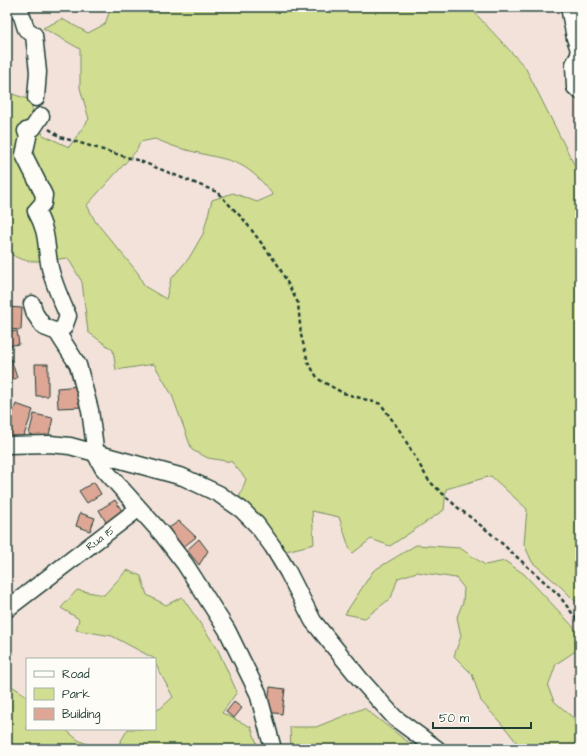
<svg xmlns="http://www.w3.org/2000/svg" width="587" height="756" viewBox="0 0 587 756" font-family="'Architects Daughter',sans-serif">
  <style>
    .green { fill: #d1de91; stroke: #788e62; fill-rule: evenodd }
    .building { fill: #dda695; stroke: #1f3d34 }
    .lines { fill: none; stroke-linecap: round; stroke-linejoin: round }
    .minor-casing { stroke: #1f3d34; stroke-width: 19 }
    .path { stroke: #1f3d34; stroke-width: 2.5; stroke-dasharray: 4 3; stroke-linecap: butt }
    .minor { stroke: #fdfcf7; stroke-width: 16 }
    .labels { text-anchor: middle; stroke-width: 3; stroke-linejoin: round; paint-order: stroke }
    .street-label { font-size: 11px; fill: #1f3d34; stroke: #fdfcf7 }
  </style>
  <rect width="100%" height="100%" fill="#f3e2da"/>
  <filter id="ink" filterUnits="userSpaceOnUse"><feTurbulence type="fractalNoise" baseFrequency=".025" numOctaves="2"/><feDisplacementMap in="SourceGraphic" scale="8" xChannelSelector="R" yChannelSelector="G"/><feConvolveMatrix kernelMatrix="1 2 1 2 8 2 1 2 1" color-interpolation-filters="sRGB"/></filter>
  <g filter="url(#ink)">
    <g class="green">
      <path d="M111,7H473L475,13L525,67L580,176V606L561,587L532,562L524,544L527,509L491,476L446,489L444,510L390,546L371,539L353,553L350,550L339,517L312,511L314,544L282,552L237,504L246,479L232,462L208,458L192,450L172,395L154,364L116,370L113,350L88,332L82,282L68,258C47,260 22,267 7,250V96L12,94L28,99L43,135L69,147L89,119L80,88V49L43,28L62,19L88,33L105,24ZM155,139C166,143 176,148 187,150C230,162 243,156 273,195L257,202L233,193L212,200L203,234L189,258L171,279L166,299L144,286L138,273L95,221L87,205L137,150L140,142Z"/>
      <polygon points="416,545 460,548 485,565 505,561 524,574 580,634 580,648 556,664 548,687 554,701 580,724 580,749 524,749 520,747 507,730 481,701 472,674 454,656 461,636 457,617 463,602 464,588 456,578 417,572 398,578 391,598 365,618 345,614 373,571"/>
      <polygon points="127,570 141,576 147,595 166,605 182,597 217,648 237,692 222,713 251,727 259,749 116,749 128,729 155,729 155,711 161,708 173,697 155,663 155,659 112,636 76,630 79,619 61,608 77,590 104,595"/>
      <polygon points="7,683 27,696 27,729 65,729 78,740 98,749 7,749"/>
      <polygon points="364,708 417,749 291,749 290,727 316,727"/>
    </g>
    <g class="building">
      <polygon points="7,307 22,308 21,330 7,329"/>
      <polygon points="17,331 19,344 7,346 7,332"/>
      <polygon points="11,359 17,378 7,382 7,361"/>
      <polygon points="35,364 48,364 48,396 36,396"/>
      <polygon points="80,386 83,407 58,408 57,388"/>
      <polygon points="16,404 33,410 22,441 7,436 7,429"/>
      <polygon points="34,414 53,418 48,439 29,434"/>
      <polygon points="94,482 101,494 87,503 79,491"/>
      <polygon points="115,500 124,514 107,524 99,510"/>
      <polygon points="80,513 95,518 90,531 76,526"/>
      <polygon points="179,521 196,537 182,548 166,530"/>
      <polygon points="199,539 208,551 199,565 187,550"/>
      <polygon points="270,687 285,689 282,714 267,712"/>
      <polygon points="234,702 242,708 234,718 226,712"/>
    </g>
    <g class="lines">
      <g class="minor-casing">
        <g id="minor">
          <polyline points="11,7 21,13 26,29 34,35 38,72 36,98"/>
          <polyline points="569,7 575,38 580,53"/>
          <polyline points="580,54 574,64 575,87 580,91"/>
          <path d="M41,116L33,128L26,131L28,137L24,155L44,195L43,203L36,211C49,234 45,245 50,268C54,285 61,300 68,316L64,327L57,332"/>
          <polyline points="32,304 35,314 44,327 57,332 78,365 90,410 96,455 103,468 162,534 185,564 227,630 258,693 273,749"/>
          <polyline points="7,445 50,444 70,446 183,477 219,494 242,510 257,525 273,547 288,572 313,621 360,679 395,718 437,749"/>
          <path id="s1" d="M7,609L138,509"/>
        </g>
      </g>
      <polyline class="path" points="49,129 60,137 140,161 217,192 244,220 278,265 298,303 301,335 308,362 318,379 343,393 381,404 400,431 429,481 457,507 488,531 558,594 580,624"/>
      <use href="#minor" class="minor"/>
    </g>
  </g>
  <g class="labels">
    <g class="street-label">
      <text dy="4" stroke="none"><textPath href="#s1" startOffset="117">Rua 15</textPath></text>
    </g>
  </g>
  <rect width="587" height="756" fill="none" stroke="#fdfcf7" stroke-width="24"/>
  <rect x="12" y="12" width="563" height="732" fill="none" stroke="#1f3d34" stroke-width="1.5" filter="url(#ink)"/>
  <rect x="26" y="658" width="130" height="72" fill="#fdfcf7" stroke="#a4b0a9"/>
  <rect x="34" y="671" width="20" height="6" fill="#fdfcf7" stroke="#a4b0a9"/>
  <text x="62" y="678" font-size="12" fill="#1f3d34">Road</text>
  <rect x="34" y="688" width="20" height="12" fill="#d1de91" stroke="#a4b0a9"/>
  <text x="62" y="698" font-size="12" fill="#1f3d34">Park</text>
  <rect x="34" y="708" width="20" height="12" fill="#dda695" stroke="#a4b0a9"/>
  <text x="62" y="718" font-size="12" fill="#1f3d34">Building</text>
  <path d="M433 722v6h98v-6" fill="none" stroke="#1f3d34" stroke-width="2"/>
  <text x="439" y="722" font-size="12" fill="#1f3d34" stroke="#fdfcf7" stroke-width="3" paint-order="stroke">50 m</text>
</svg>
